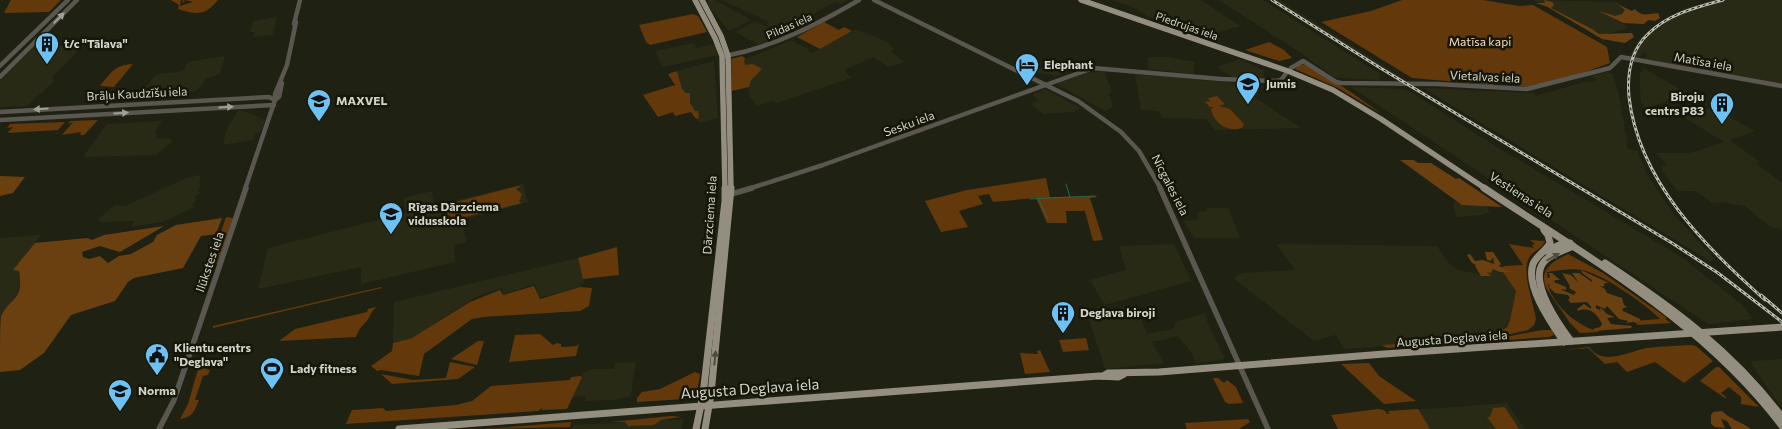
<svg xmlns="http://www.w3.org/2000/svg" width="1782" height="429" viewBox="0 0 1782 429" font-family="Commissioner,sans-serif">
  <style>
    .built { fill: #292a16 }
    .green { fill: #63390b }
    .forest { fill: #6b4011 }
    .lines { fill: none; stroke-linecap: round; stroke-linejoin: round }
    .stream { stroke: #23674a; stroke-width: 1 }
    .minor-far1 { stroke: #5a5750; stroke-width: 4.5 }
    .minor { stroke: #5a5750; stroke-width: 5.5 }
    .major-far1 { stroke: #948e80; stroke-width: 5.5 }
    .major { stroke: #948e80; stroke-width: 7 }
    .rail-casing { stroke: #bbbcb2; stroke-width: 3 }
    .rail { stroke: #161709; stroke-width: 1; stroke-dasharray: 3; stroke-linecap: butt }
    .oneway { fill: #a2a199 }
    .oneway2 { fill: #4f4d3f }
    .labels { text-anchor: middle; stroke-width: 5; stroke-linejoin: round; paint-order: stroke }
    .far-street-label { font-size: 11px; fill: #d2d3ca; stroke: #161709 }
    .park-label { font-size: 12px; fill: #fddbbd; stroke: #161709 }
    .poi-label { font-size: 12px; font-weight: bold; fill: #d2d3ca; stroke: #161709; text-anchor: start }
    .street-label { font-size: 12px; fill: #d2d3ca; stroke: #161709 }
    .near-street-label { font-size: 15px; fill: #d2d3ca; stroke: #161709 }
  </style>
  <rect width="100%" height="100%" fill="#1f2112"/>
  <g class="built">
    <polygon points="710,0 715,0 751,20 729,31 711,9 707,1"/>
    <polygon points="722,0 849,0 840,4 835,2 782,32 766,25 769,22"/>
    <polygon points="1111,0 1201,0 1240,26 1213,34 1223,43 1147,16 1135,8"/>
    <polygon points="1215,0 1263,0 1380,74 1379,80 1335,78 1298,51 1222,2"/>
    <polygon points="1270,0 1280,0 1409,82 1401,82"/>
    <polygon points="1533,0 1617,2 1628,10 1625,16 1614,19 1629,28 1599,36"/>
    <polygon points="1714,0 1782,0 1782,84 1644,59 1647,55 1643,52 1639,58 1629,57 1641,37 1659,23 1684,9"/>
    <polygon points="277,17 273,35 253,37 254,32 250,32 253,21"/>
    <polygon points="755,21 783,35 760,45 735,32"/>
    <polygon points="857,29 887,42 895,49 890,51 904,62 889,67 874,57 844,70 851,78 777,103 773,101 757,106 750,97 744,60 791,40 807,48 810,54"/>
    <polygon points="693,43 696,48 714,44 718,55 663,67 655,51"/>
    <polygon points="83,45 52,78 54,79 53,82 27,106 0,107 0,81 33,47"/>
    <polygon points="225,56 220,74 206,79 195,92 139,95 157,74 179,72 185,69 187,62"/>
    <polygon points="1148,57 1168,57 1194,62 1194,74 1148,69"/>
    <polygon points="1240,59 1264,71 1264,78 1232,77 1217,67"/>
    <polygon points="1066,60 1072,65 1088,60 1092,64 1057,76 1032,72 1051,65 1049,63 1055,62 1057,63"/>
    <polygon points="714,61 718,118 699,123 691,112 675,116 673,112 662,115 682,89 677,71"/>
    <polygon points="1643,68 1645,69 1693,96 1672,99 1645,109 1641,102 1640,89 1640,74"/>
    <polygon points="1104,71 1112,92 1109,94 1113,106 1105,111 1057,84 1085,73"/>
    <polygon points="1607,72 1612,74 1618,90 1627,141 1627,148 1637,151 1647,174 1674,215 1715,259 1710,261 1423,88 1533,93 1536,96 1587,81 1590,82 1598,80 1592,76"/>
    <polygon points="1135,74 1233,83 1301,128 1215,130 1206,119 1163,118 1158,111 1141,110"/>
    <polygon points="1351,87 1404,89 1411,92 1487,141 1683,258 1744,306 1753,319 1708,324"/>
    <polygon points="1045,89 1081,108 1073,112 1043,114 1031,104 1039,100 1032,94"/>
    <polygon points="1712,107 1755,131 1730,140 1760,162 1756,163 1782,183 1782,230 1769,226 1745,206 1721,202 1714,204 1695,191 1677,191 1663,172 1660,166 1668,166 1656,153 1690,153 1724,142 1682,116"/>
    <polygon points="238,111 245,111 265,120 262,130 255,134 253,140 223,145 226,131"/>
    <polygon points="162,121 155,131 157,136 156,139 168,138 173,141 156,155 83,157 107,124"/>
    <polygon points="199,175 201,177 199,184 201,185 197,191 200,192 194,198 197,199 192,205 194,207 166,221 131,227 134,221 101,222 98,219 115,205 125,206 189,177"/>
    <polygon points="523,184 528,202 462,220 466,242 454,245 455,262 361,284 361,267 258,289 268,248 405,213 404,198 432,191 434,206"/>
    <polygon points="1464,201 1484,202 1490,212 1482,215 1457,217 1454,210 1454,202"/>
    <polygon points="1206,208 1229,208 1240,238 1194,238 1184,221 1197,220 1199,218 1197,212 1207,211"/>
    <polygon points="41,235 13,270 19,270 21,285 20,293 0,317 0,238"/>
    <polygon points="1174,244 1191,281 1105,305 1106,309 1137,309 1147,334 1174,329 1175,322 1205,313 1207,321 1225,359 1196,363 1192,353 1178,336 1152,342 1164,363 1105,369 1087,313 1105,305 1090,280 1126,270 1119,246"/>
    <polygon points="1276,244 1437,246 1449,263 1458,270 1480,274 1484,268 1500,268 1516,291 1510,320 1502,331 1481,339 1344,349 1336,335 1314,341 1233,278 1242,273 1295,270"/>
    <polygon points="578,258 584,283 579,287 539,298 535,284 503,294 502,288 476,297 414,337 393,343 394,302"/>
    <polygon points="1782,359 1782,408 1751,364 1752,361"/>
    <polygon points="636,362 632,389 630,396 628,397 614,400 584,401 586,396 572,397 583,373 592,369 614,369 614,363"/>
    <polygon points="1507,403 1525,429 1339,429 1333,416"/>
    <polygon points="683,419 682,429 573,429 574,425"/>
  </g>
  <g class="green">
    <polygon points="11,0 61,0 49,12 4,13"/>
    <path d="M171,0H181L180,6L193,2L185,0L182,4L183,0H218C205,16 197,15 178,9L179,5Z"/>
    <path d="M1402,0H1483L1519,6L1533,5L1607,47L1610,63C1590,70 1550,86 1530,87C1517,87 1505,80 1495,83L1493,85L1412,78L1321,22L1371,11Z"/>
    <polygon points="693,14 698,16 707,32 650,45 646,42 639,25"/>
    <polygon points="824,22 839,30 844,27 852,31 820,49 797,37"/>
    <polygon points="1269,42 1284,50 1292,58 1279,61 1245,50"/>
    <polygon points="742,56 746,59 744,60 745,65 753,64 762,69 751,80 749,87 732,91 731,59"/>
    <path d="M133,64L114,87L100,86C111,73 114,65 133,64Z"/>
    <path d="M1300,64C1311,64 1368,103 1380,113L1338,88L1295,69Z"/>
    <polygon points="677,71 682,89 686,93 690,93 690,103 695,111 698,111 699,118 696,119 691,112 675,116 673,112 658,117 643,95 675,85 668,74"/>
    <path d="M1217,96L1225,104L1219,106L1230,109L1244,124L1243,127C1230,134 1213,123 1211,109L1214,107H1210L1205,102L1210,101L1208,98Z"/>
    <polygon points="98,120 84,135 80,135 81,132 62,135 73,122 68,124 70,121"/>
    <polygon points="65,122 58,130 7,133 13,127 7,128 10,124"/>
    <polygon points="1046,178 1050,197 1096,196 1097,197 1090,198 1103,240 1093,241 1085,211 1066,211 1067,223 1047,223 1036,198 993,202 989,194 978,196 983,204 959,211 968,227 941,232 925,201 967,190"/>
    <polygon points="522,185 516,189 522,194 519,202 522,203 445,222 444,220 452,218 447,213 449,206 441,208 441,206"/>
    <polygon points="226,217 233,218 218,263 209,267"/>
    <path d="M1530,240L1545,241C1542,249 1533,251 1529,258C1521,273 1534,304 1536,319L1534,325L1528,330L1474,342L1387,348L1382,345L1481,339L1495,335L1507,327L1510,320L1516,291L1500,268L1505,266L1523,265L1509,244L1534,248L1532,245L1535,244Z"/>
    <polygon points="617,247 619,275 583,279 578,258"/>
    <path d="M1568,254L1603,273L1667,318L1665,319L1671,323L1638,325L1633,321L1660,319C1645,304 1603,274 1582,270C1571,268 1557,271 1547,272C1548,279 1548,289 1552,295C1562,313 1581,327 1600,332L1580,333L1570,323L1546,288C1539,269 1552,262 1568,254Z"/>
    <polygon points="534,286 540,299 580,287 592,288 589,306 580,311 483,317 472,319 424,354 419,376 381,370 377,371 371,366 392,351 393,343 412,338 470,302 500,290 503,295"/>
    <polygon points="381,287 382,288 213,328 213,326"/>
    <path d="M376,307C370,313 370,317 366,322C361,327 359,329 356,337L279,341L295,329L367,312L368,309Z"/>
    <polygon points="1542,330 1552,330 1554,335 1549,337 1480,342"/>
    <polygon points="540,334 553,345 557,343 561,344 561,347 577,346 579,344 576,356 509,362 515,335"/>
    <polygon points="1086,338 1089,350 1063,352 1059,340"/>
    <polygon points="478,341 484,341 477,365 451,359"/>
    <path d="M1691,345L1696,346L1713,361L1684,383L1655,362L1627,372L1617,362L1605,364L1588,348L1564,350L1589,347C1604,367 1628,351 1647,348C1662,346 1676,346 1691,345Z"/>
    <polygon points="1040,350 1050,372 1025,374 1020,353 1038,354 1037,351"/>
    <polygon points="450,362 475,367 458,379 392,384 381,374 413,380 446,378"/>
    <polygon points="1369,363 1379,376 1416,401 1384,404 1341,364"/>
    <polygon points="1716,367 1719,367 1759,407 1741,404 1741,397 1729,387 1721,393 1727,398 1725,398 1700,381"/>
    <path d="M204,368L210,370L208,375L203,376L195,400H199C194,412 193,417 180,419L188,404L198,369Z"/>
    <polygon points="695,372 700,374 697,392 684,399 637,402 637,398 642,392 660,389"/>
    <polygon points="580,376 582,377 567,409 542,410 542,408 538,411 346,424 352,410 383,408 386,411 456,405 472,401 491,386 570,380 571,377"/>
    <polygon points="1213,378 1218,378 1224,383 1227,380 1236,387 1243,403 1229,404 1225,402"/>
    <polygon points="1504,407 1506,409 1519,429 1496,429 1487,417 1490,417 1493,408"/>
    <polygon points="1378,409 1384,410 1387,414 1390,414 1388,411 1418,409 1430,429 1338,429 1331,415"/>
    <polygon points="671,416 681,417 661,420 654,425 628,426 625,422 611,422"/>
    <polygon points="1248,419 1250,422 1239,429 1187,429 1185,423"/>
    <polygon points="571,422 570,427 484,429"/>
  </g>
  <g class="forest">
    <polygon points="1544,0 1552,2 1554,5 1551,8 1592,29 1599,34 1632,33 1634,37 1625,43 1602,39 1548,7 1536,3 1545,3"/>
    <path d="M1619,5L1632,11L1635,9C1642,18 1651,13 1658,13L1660,18L1655,21L1648,20L1644,24L1623,23L1599,11L1615,16L1622,14L1625,10Z"/>
    <polygon points="1400,160 1414,160 1418,163 1431,163 1456,179 1459,178 1502,207 1462,205"/>
    <polygon points="0,176 25,177 13,193 0,196"/>
    <path d="M222,218L216,234L201,236L183,268L134,278L128,282L115,301L71,315L44,353L20,370L0,372C0,361 0,322 1,316C13,294 24,301 19,271L13,270L35,243L87,238L92,240L104,235L164,226L120,252L100,246L82,252L83,257L89,259L100,256L108,263L119,256L131,254L153,242L157,235L176,225Z"/>
    <polygon points="1485,252 1493,252 1501,264 1499,266 1511,272 1500,272 1493,269 1491,273 1487,272 1491,276 1481,276 1475,266 1476,265 1472,263 1467,255 1470,254 1475,261 1483,260 1494,264 1493,257 1491,261 1487,260"/>
    <path d="M1581,270L1609,283H1605L1603,287L1598,285L1605,289L1607,293L1622,298L1624,305L1627,307L1622,309L1623,311L1640,319V321L1626,323L1628,321L1619,319L1607,306L1605,309L1596,305V308L1602,312L1599,309L1601,308L1607,314L1615,317L1607,318L1611,324L1632,326L1631,328L1595,331L1593,329L1600,327L1602,324C1598,315 1590,306 1578,311L1577,309L1584,304L1591,309V307L1587,302L1571,303L1568,300L1570,298L1568,295L1555,293L1549,287L1550,285L1546,283L1545,277L1549,278L1550,276L1548,273H1552L1560,280H1555L1554,282L1566,287V290L1561,289L1562,290L1574,295L1576,292L1569,288L1570,286L1562,273L1571,275L1579,283L1572,273H1579L1592,282V280L1582,273Z"/>
    <path d="M1722,411C1730,419 1741,422 1751,429H1732L1727,421L1721,419L1725,428L1715,427L1711,424V415L1713,412Z"/>
  </g>
  <g class="lines">
    <g class="stream">
      <polyline points="1066,184 1070,197"/>
      <polyline points="1030,199 1095,196"/>
      <polyline points="1038,199 1048,219"/>
    </g>
    <g class="minor-far1">
      <polyline points="874,0 1078,101 1121,132 1139,151 1161,189"/>
      <polyline points="294,24 300,0"/>
      <path d="M725,56C774,47 816,25 859,0"/>
      <polyline points="0,66 68,0"/>
      <polyline points="1291,68 1303,61 1336,82 1341,83 1437,84 1527,89 1610,68 1621,57 1782,86"/>
      <polyline points="0,77 77,0"/>
      <polyline points="275,100 279,97 282,83"/>
      <polyline points="0,112 269,97 275,100"/>
      <polyline points="0,120 274,105"/>
      <polyline points="245,189 275,100 275,94 287,65 296,22"/>
      <polyline points="748,189 823,165 1093,68 1221,79 1275,81 1281,80 1287,72"/>
    </g>
    <g class="minor">
      <polyline points="1160,188 1268,429"/>
      <polyline points="728,195 752,188"/>
      <polyline points="159,429 174,400 246,188"/>
    </g>
    <g class="major-far1">
      <polyline points="695,0 715,38 722,56 725,189"/>
      <polyline points="702,0 721,36 728,56 731,189"/>
      <polyline points="1081,0 1288,71 1333,90 1381,119 1486,189"/>
    </g>
    <g class="major">
      <path d="M1484,188C1590,259 1704,322 1782,426"/>
      <path d="M1544,230L1548,235L1550,243C1546,251 1536,256 1533,264C1525,287 1552,324 1564,342"/>
      <polyline points="1546,251 1564,243 1570,243"/>
      <path d="M1605,263C1673,308 1732,351 1782,417"/>
      <path d="M1571,341C1559,325 1529,283 1543,263C1549,254 1563,251 1573,246"/>
      <polyline points="1103,376 1108,373 1159,372 1384,354 1782,327"/>
      <polyline points="399,429 1099,376 1118,377 1124,374"/>
      <polyline points="696,429 703,395 725,201 725,188"/>
      <polyline points="705,429 711,394 731,188"/>
    </g>
    <g class="rail-casing">
      <g id="rail">
        <polyline points="1272,0 1382,69 1672,243 1718,273 1782,322"/>
        <path d="M1723,0C1697,7 1668,14 1648,34C1631,50 1627,74 1629,97C1639,182 1705,246 1765,300"/>
        <polyline points="1761,295 1782,313"/>
      </g>
    </g>
    <use href="#rail" class="rail"/>
  </g>
  <defs><path id="oneway-solid" d="M-6-.8H1V-3.2L6.5 0L1 3.2V.8H-6Z" transform="scale(1.25)"/></defs>
  <g class="oneway">
    <use href="#oneway-solid" transform="translate(59 18) rotate(-45)"/>
    <use href="#oneway-solid" transform="translate(226 107) rotate(-3)"/>
    <use href="#oneway-solid" transform="translate(41 109) rotate(177)"/>
    <use href="#oneway-solid" transform="translate(121 113) rotate(-3)"/>
  </g>
  <g class="oneway2">
    <use href="#oneway-solid" transform="translate(1553 257) rotate(-30)"/>
    <use href="#oneway-solid" transform="translate(715 358) rotate(-84)"/>
  </g>
  <defs>
    <g id="building-pin" transform="scale(1.25)"><path d="M0 17L-7.5 6A9.5 9.5 0 1 1 7.5 6Z" fill="#6dc2f3" stroke="#161709"/><path d="M-4-6H4V6H1V3H-1V6H-4ZM-2.5-4.3h1.7v1.8h-1.7ZM.8-4.3h1.7v1.8H.8ZM-2.5-1h1.7V.8h-1.7ZM.8-1h1.7V.8H.8Z" fill="#111"/></g>
    <g id="hotel-pin" transform="scale(1.25)"><path d="M0 17L-7.5 6A9.5 9.5 0 1 1 7.5 6Z" fill="#6dc2f3" stroke="#161709"/><path d="M-6-4.5h1.5V1H6V5H4.5V3h-9V5H-6ZM-4 0a1.8 1.8 0 1 1 3.6 0ZM.5 0V-2.5h3Q6-2.5 6 0Z" fill="#111"/></g>
    <g id="school-pin" transform="scale(1.25)"><path d="M0 17L-7.5 6A9.5 9.5 0 1 1 7.5 6Z" fill="#6dc2f3" stroke="#161709"/><path d="M0-5L7-2L0 1L-7-2ZM-4 1L0 2.5L4 1V4Q0 6-4 4Z" fill="#111"/></g>
    <g id="civic-pin" transform="scale(1.25)"><path d="M0 17L-7.5 6A9.5 9.5 0 1 1 7.5 6Z" fill="#6dc2f3" stroke="#161709"/><path d="M-.6-6.5H3V-4.5H.6V-3L4-1V1h2V6H-6V1h2V-1L-.6-3ZM-1.2 2.5V6h2.4V2.5Z" fill="#111"/></g>
    <g id="stadium-pin" transform="scale(1.25)"><path d="M0 17L-7.5 6A9.5 9.5 0 1 1 7.5 6Z" fill="#6dc2f3" stroke="#161709"/><path d="M0-5a6.5 5 0 1 0 0 10a6.5 5 0 1 0 0-10ZM-3.5-1.8h7v3.6h-7Z" fill="#111"/></g>
  </defs>
  <g fill-rule="evenodd">
    <use href="#building-pin" x="47" y="44"/>
    <use href="#hotel-pin" x="1027" y="65"/>
    <use href="#school-pin" x="1248" y="84"/>
    <use href="#school-pin" x="319" y="101"/>
    <use href="#building-pin" x="1722" y="104"/>
    <use href="#school-pin" x="391" y="214"/>
    <use href="#building-pin" x="1063" y="313"/>
    <use href="#civic-pin" x="157" y="355"/>
    <use href="#stadium-pin" x="272" y="369"/>
    <use href="#school-pin" x="120" y="391"/>
  </g>
  <g class="labels">
    <g class="far-street-label">
      <text transform="translate(789 26) rotate(-24)" y="4">Pildas iela</text>
      <text transform="translate(1187 26) rotate(19)" y="4">Piedrujas iela</text>
    </g>
    <g class="park-label">
      <text x="1480" y="46">Matīsa kapi</text>
    </g>
    <g class="poi-label">
      <text x="64" y="48">t/c "Tālava"</text>
      <text x="1044" y="69">Elephant</text>
      <text x="1266" y="88">Jumis</text>
      <text x="1704" y="101" text-anchor="end">Biroju<tspan x="1704" dy="14">centrs P83</tspan></text>
      <text x="336" y="105">MAXVEL</text>
      <text x="408" y="211">Rīgas Dārzciema<tspan x="408" dy="14">vidusskola</tspan></text>
      <text x="1080" y="317">Deglava biroji</text>
      <text x="174" y="352">Klientu centrs<tspan x="174" dy="14">"Deglava"</tspan></text>
      <text x="290" y="373">Lady fitness</text>
      <text x="138" y="395">Norma</text>
    </g>
    <g class="street-label">
      <text transform="translate(1703 62) rotate(10)" y="4">Matīsa iela</text>
      <text transform="translate(1485 77) rotate(3)" y="4">Vietalvas iela</text>
      <text transform="translate(137 94) rotate(-3)" y="4">Brāļu Kaudzīšu iela</text>
      <text transform="translate(909 124) rotate(-20)" y="4">Sesku iela</text>
      <text transform="translate(1170 185) rotate(63)" y="4">Nīcgales iela</text>
      <text transform="translate(1521 195) rotate(33)" y="4">Vestienas iela</text>
      <text transform="translate(710 215) rotate(-86)" y="4">Dārzciema iela</text>
      <text transform="translate(210 262) rotate(-71)" y="4">Ilūkstes iela</text>
      <text transform="translate(1452 339) rotate(-4)" y="4">Augusta Deglava iela</text>
    </g>
    <g class="near-street-label">
      <text transform="translate(750 389) rotate(-4)" y="5">Augusta Deglava iela</text>
    </g>
  </g>
</svg>
